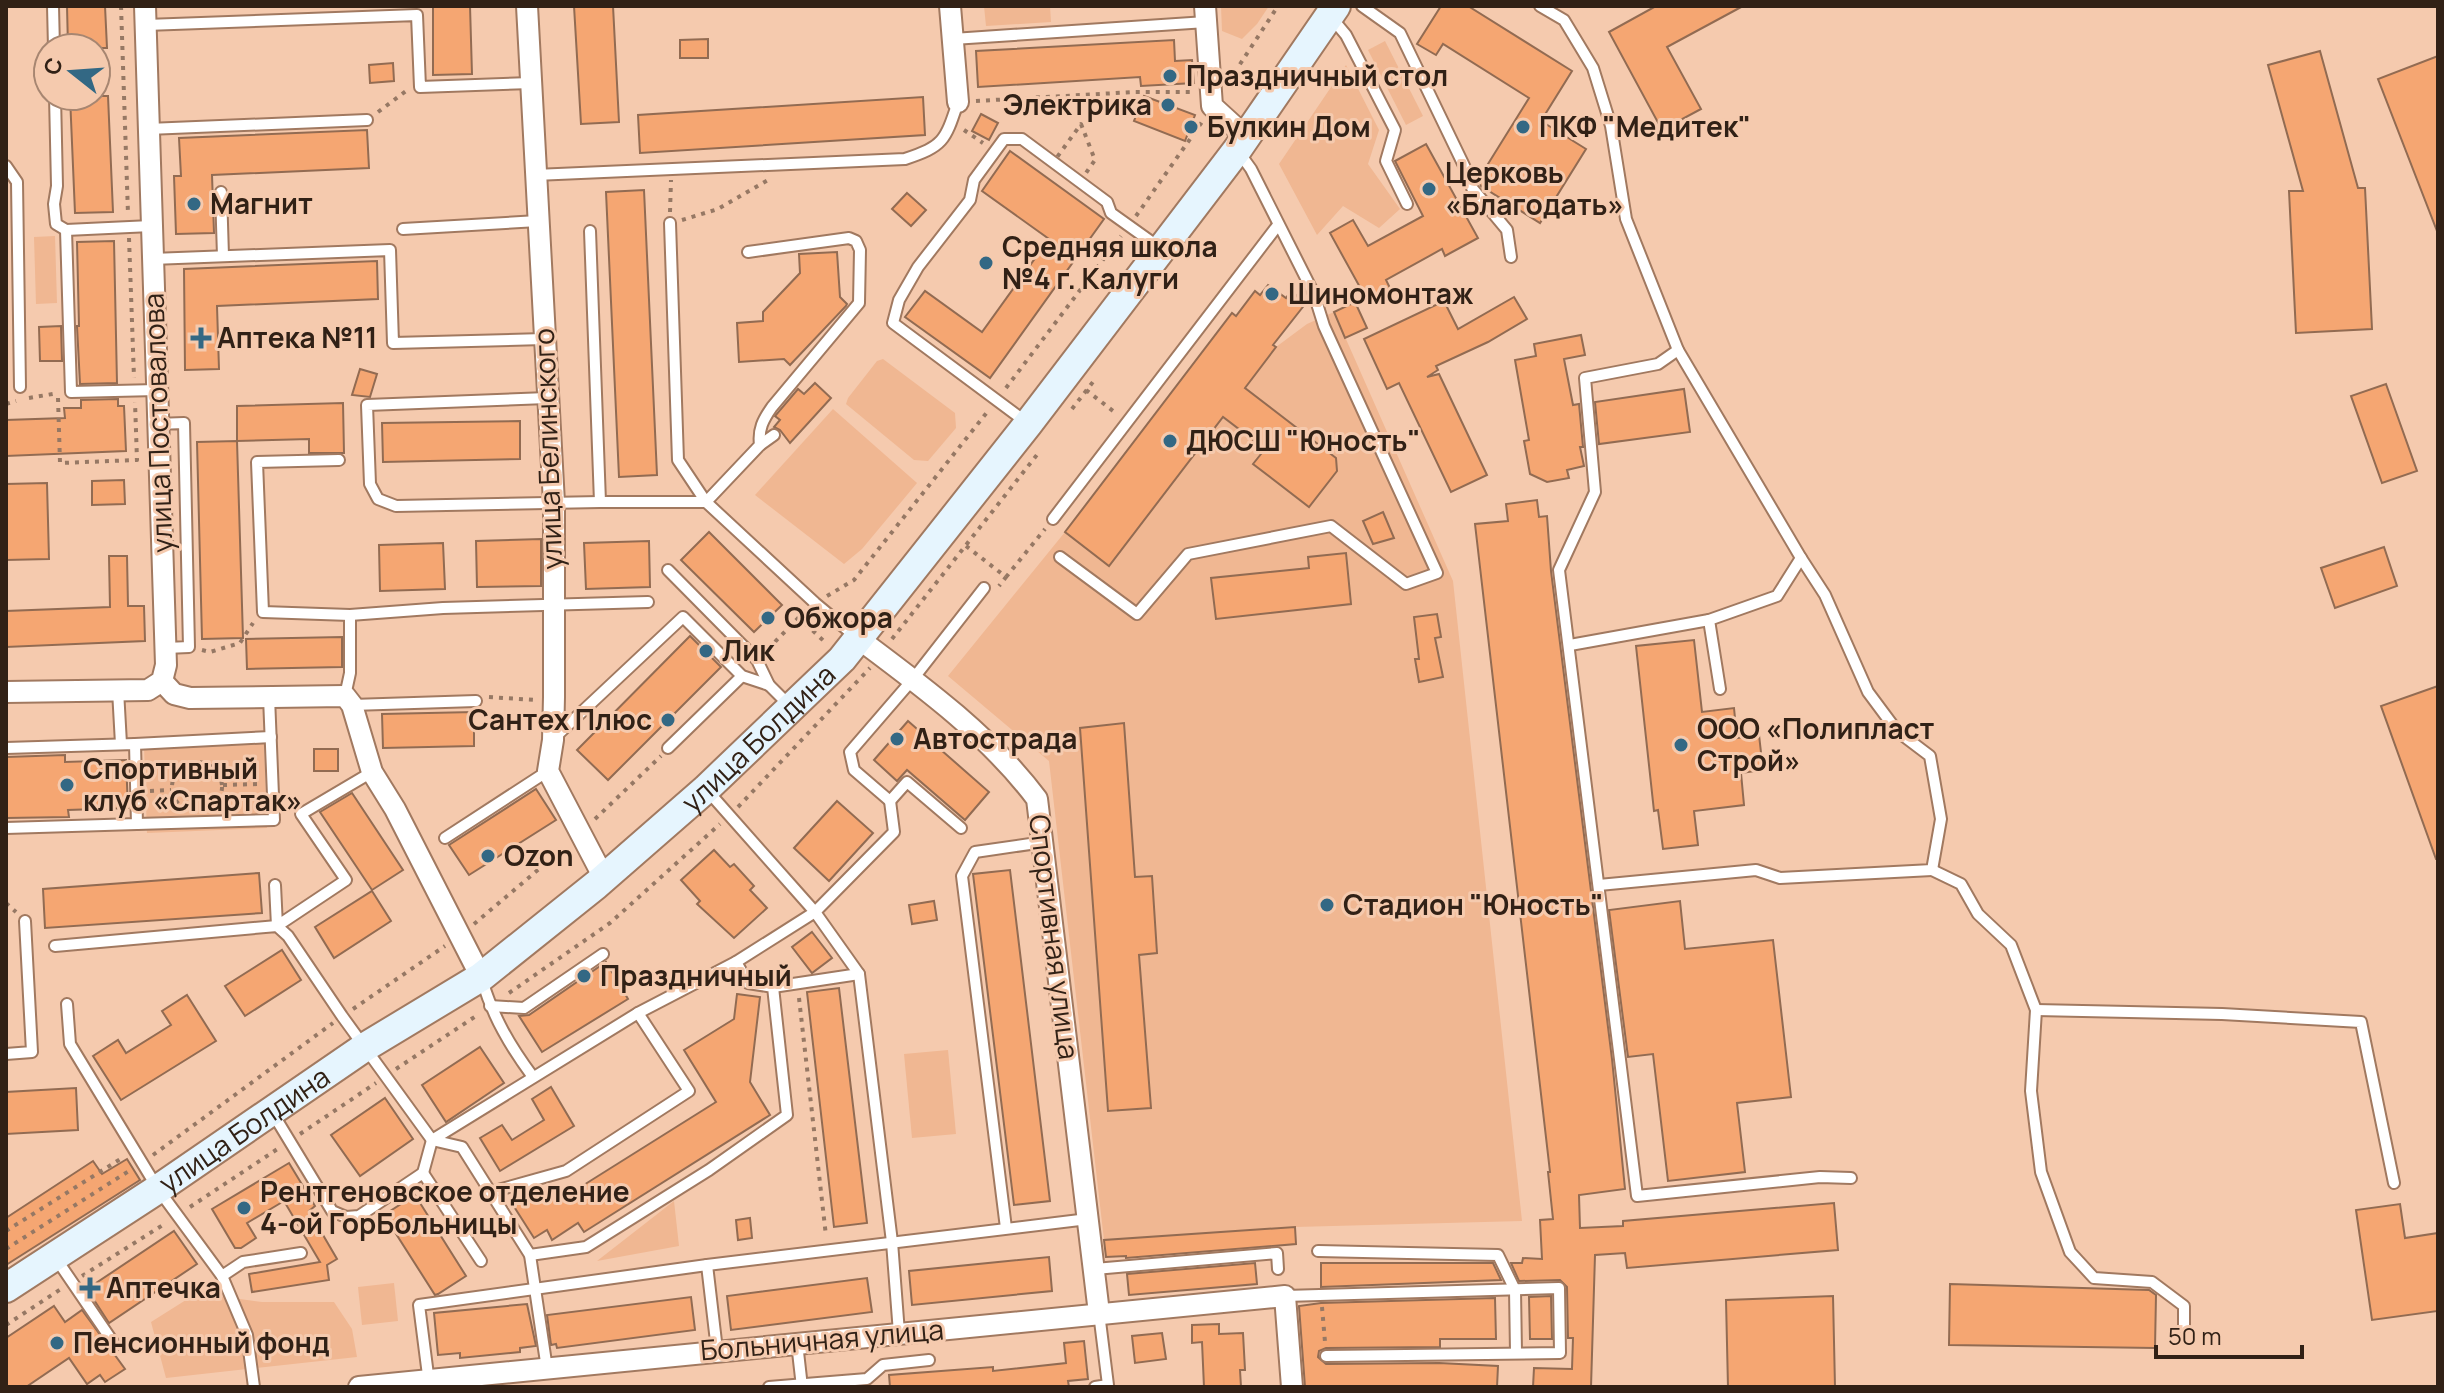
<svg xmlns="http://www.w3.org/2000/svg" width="2444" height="1393" viewBox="0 0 2444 1393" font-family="Manrope,sans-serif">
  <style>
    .green { fill: #f0b792 }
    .building { fill: #f5a672; stroke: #926b52; stroke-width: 2 }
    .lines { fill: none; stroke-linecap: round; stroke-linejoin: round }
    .lane-casing { stroke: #a17960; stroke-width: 14 }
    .street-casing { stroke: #a17960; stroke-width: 24 }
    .secondary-casing { stroke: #a17960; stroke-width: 32 }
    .path { stroke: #967864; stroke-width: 4; stroke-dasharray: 4 6; stroke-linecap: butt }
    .lane { stroke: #fff; stroke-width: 10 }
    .street { stroke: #fff; stroke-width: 20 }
    .secondary { stroke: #e6f5fe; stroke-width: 28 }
    .poi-dot { fill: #336884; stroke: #f5caae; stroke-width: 3 }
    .labels { text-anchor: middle; stroke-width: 6; stroke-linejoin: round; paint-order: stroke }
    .poi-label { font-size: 28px; font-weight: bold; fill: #312116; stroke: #f5caae; text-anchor: start }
    .street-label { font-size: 28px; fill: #312116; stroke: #f5caae }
  </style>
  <rect width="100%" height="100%" fill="#f5caae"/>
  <g class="green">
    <polygon points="984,6 1050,6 1051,22 986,26"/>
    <polygon points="1221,6 1269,6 1257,24 1242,39 1222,31"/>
    <polygon points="1385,41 1423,116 1406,125 1368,50"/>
    <polygon points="1346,65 1379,130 1368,164 1400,209 1379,228 1343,206 1317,235 1279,164"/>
    <polygon points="55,236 57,303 36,304 34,237"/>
    <polygon points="1334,312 1453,581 1522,1221 1295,1227 1104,1240 1049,761 948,676 1065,532 1232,313 1276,347 1307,324"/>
    <polygon points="883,359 955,413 956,428 928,461 914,460 846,404 848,398 877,361"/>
    <polygon points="833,409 917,483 862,549 844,564 755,495"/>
    <polygon points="264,741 267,828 147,833 144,746"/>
    <polygon points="948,1050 956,1134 912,1138 904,1054"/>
    <polygon points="674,1201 679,1246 597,1261"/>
    <polygon points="394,1283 398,1321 362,1325 358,1287"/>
    <polygon points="197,1293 262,1302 334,1302 352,1329 357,1357 166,1378 151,1322"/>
  </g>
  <g class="building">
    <polygon points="67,6 105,6 107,48 68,48"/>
    <polygon points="433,6 470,6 472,74 433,75"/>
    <polygon points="574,6 613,6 619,122 581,124"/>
    <polygon points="1441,6 1468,6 1572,71 1541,121 1586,149 1540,223 1481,186 1478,180 1529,98 1443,44 1436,55 1417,44"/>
    <polygon points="1656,6 1743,6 1667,47 1701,109 1662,130 1609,32"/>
    <polygon points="708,39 708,58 680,58 680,40"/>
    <polygon points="1174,40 1175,61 1192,60 1194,83 1141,86 1140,77 978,87 976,51"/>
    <polygon points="2320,51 2358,188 2365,188 2372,329 2296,333 2289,191 2303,191 2268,65"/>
    <polygon points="2438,56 2438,231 2437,231 2378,79"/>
    <polygon points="393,63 394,81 370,83 369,65"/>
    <polygon points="70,96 108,96 113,212 75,213"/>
    <polygon points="1144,96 1195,115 1185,141 1134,121"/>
    <polygon points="923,97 925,135 640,153 638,115"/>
    <polygon points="981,114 998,123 989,140 972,131"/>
    <polygon points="367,130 369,168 212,175 214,233 176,234 174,176 181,176 179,138"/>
    <polygon points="1426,144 1478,238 1445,256 1442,249 1386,280 1390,288 1367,300 1330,233 1353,220 1368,246 1423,216 1395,161"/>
    <polygon points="1010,151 1104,219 990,378 905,317 925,291 982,332 1049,239 982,191"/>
    <polygon points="644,190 657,475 619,477 606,192"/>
    <polygon points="907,193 926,210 911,226 892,209"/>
    <polygon points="114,241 117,383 80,384 77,326 79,326 77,242"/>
    <polygon points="837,252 840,297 847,304 846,306 790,365 784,359 739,362 737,323 763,321 763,312 800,273 799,254"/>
    <polygon points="377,261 378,299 217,306 219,369 185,370 184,269"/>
    <polygon points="1268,285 1286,298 1291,291 1306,303 1273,345 1276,347 1245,388 1336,458 1337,471 1309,507 1253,464 1265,449 1223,417 1109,566 1065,532 1232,313 1236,316 1255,291 1260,295"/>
    <polygon points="1514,297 1527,319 1488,342 1436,366 1438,370 1427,377 1439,374 1487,475 1451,492 1399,383 1387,389 1364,339 1444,301 1458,329"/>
    <polygon points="1355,302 1367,328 1345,338 1334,312"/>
    <polygon points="61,326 62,361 40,361 39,327"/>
    <polygon points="1581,335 1585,355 1564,359 1573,405 1579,404 1583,447 1580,447 1584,466 1567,470 1569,478 1547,482 1530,474 1524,441 1529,440 1515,360 1536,356 1534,344"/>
    <polygon points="360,369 377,374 370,397 352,395"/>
    <polygon points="815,383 831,398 790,443 780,430 774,427 780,420 775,416 798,389 804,394"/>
    <polygon points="2386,384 2417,471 2382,483 2351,396"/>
    <polygon points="1684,389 1690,432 1599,444 1595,402"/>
    <polygon points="118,399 118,406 124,406 126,451 6,456 6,420 65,418 64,408 81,408 81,400"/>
    <polygon points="343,403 344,453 309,453 309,439 237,441 237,406"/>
    <polygon points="520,421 520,459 383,462 382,423"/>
    <polygon points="237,441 243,638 202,639 197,442"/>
    <polygon points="124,480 125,504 92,505 92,481"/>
    <polygon points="47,483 49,559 6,560 6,484"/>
    <polygon points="1537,500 1539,517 1547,516 1551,571 1612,1059 1625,1189 1579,1195 1580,1228 1623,1226 1623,1221 1834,1203 1838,1250 1627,1268 1625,1253 1595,1255 1591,1387 1533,1387 1534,1368 1572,1369 1573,1338 1568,1338 1567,1287 1560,1280 1519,1281 1511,1263 1522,1263 1523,1258 1542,1259 1540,1220 1553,1219 1548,1172 1550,1172 1475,524 1508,521 1506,504"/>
    <polygon points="1383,512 1394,538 1373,544 1363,521"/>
    <polygon points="709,532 782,605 754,632 681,560"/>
    <polygon points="541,539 541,586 477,587 476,541"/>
    <polygon points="649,541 650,587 586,589 584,543"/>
    <polygon points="443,543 445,589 380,591 379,545"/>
    <polygon points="2384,547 2397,586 2335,608 2321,568"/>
    <polygon points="1346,553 1351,604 1216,619 1211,578 1309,568 1308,557"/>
    <polygon points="109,556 127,556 128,606 144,606 145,641 6,647 6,611 110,607"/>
    <polygon points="1437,614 1441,637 1435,638 1443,677 1419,682 1415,659 1419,659 1414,617"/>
    <polygon points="690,636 721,667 608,780 577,750"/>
    <polygon points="342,637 342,667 247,669 246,639"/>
    <polygon points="1694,640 1702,712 1734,708 1737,738 1759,735 1763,770 1741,773 1744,805 1694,811 1698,845 1663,849 1658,810 1654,811 1636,646"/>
    <polygon points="2438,686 2438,859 2436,859 2381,706"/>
    <polygon points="474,712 474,746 383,748 382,714"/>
    <polygon points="908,721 989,792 965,820 907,770 897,781 874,760"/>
    <polygon points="1124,723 1135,877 1152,876 1157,953 1139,955 1151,1108 1108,1111 1080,728"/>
    <rect x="314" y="749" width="24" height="22"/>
    <polygon points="65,755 65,762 126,760 128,808 68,810 69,817 6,818 6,757"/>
    <polygon points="536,789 556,820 469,875 449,845"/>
    <polygon points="352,793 403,870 372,890 320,812"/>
    <polygon points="837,801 873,833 829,881 794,848"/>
    <polygon points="714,850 730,867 734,864 754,886 750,890 767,908 734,938 697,904 700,901 681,880"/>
    <polygon points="1010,870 1050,1201 1014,1205 973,874"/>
    <polygon points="259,873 262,913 45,928 43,889"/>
    <polygon points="372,891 391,921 334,958 315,927"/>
    <polygon points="934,901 937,920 912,924 909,905"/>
    <polygon points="1680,901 1685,949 1773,940 1791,1097 1737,1103 1745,1172 1668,1181 1653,1054 1628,1057 1609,910"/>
    <polygon points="812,932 832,958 812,973 792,947"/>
    <polygon points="282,950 301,980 245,1016 225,986"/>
    <polygon points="606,962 628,999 542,1052 519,1016 529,1015"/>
    <polygon points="839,988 867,1223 834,1227 807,992"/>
    <polygon points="737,994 760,997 750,1082 770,1115 584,1232 578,1223 552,1240 547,1230 534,1238 513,1205 537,1190 542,1199 557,1189 563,1198 716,1102 684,1050 734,1019"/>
    <polygon points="187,995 216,1041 121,1100 93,1056 118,1040 126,1053 171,1025 162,1011"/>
    <polygon points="480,1047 504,1083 446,1122 422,1085"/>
    <polygon points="551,1087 574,1126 500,1171 480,1138 502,1125 512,1140 544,1120 532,1099"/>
    <polygon points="76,1088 78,1130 6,1134 6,1092"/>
    <polygon points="385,1098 413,1139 360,1176 331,1135"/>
    <polygon points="127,1159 140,1180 6,1265 6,1218 93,1161 102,1174"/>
    <polygon points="289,1163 315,1206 309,1211 337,1259 327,1265 329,1280 252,1292 249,1274 320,1262 284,1201 247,1223 256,1238 241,1248 235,1248 212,1209"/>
    <polygon points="415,1195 466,1276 438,1294 435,1295 384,1215"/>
    <polygon points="2400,1204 2405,1238 2438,1233 2438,1311 2372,1320 2356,1210"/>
    <polygon points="750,1218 752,1238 738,1240 736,1220"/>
    <polygon points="1295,1227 1296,1244 1126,1258 1126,1256 1106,1257 1104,1240"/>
    <polygon points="174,1231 197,1264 109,1323 87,1289"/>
    <polygon points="1049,1257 1052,1291 912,1305 909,1271"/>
    <polygon points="1255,1263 1257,1284 1129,1295 1127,1274"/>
    <polygon points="1321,1263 1493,1263 1501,1280 1321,1287"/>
    <polygon points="867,1278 872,1312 731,1330 727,1296"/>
    <polygon points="1950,1284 2149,1290 2156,1295 2155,1348 1949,1345"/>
    <polygon points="1551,1296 1552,1339 1530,1339 1529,1297"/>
    <polygon points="1833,1296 1835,1387 1728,1387 1726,1300"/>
    <polygon points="691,1297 695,1330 557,1348 556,1344 551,1345 547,1315"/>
    <polygon points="1495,1298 1496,1339 1440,1339 1440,1347 1326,1348 1319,1351 1318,1357 1326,1364 1439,1363 1498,1366 1497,1387 1305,1387 1299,1306 1321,1303"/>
    <polygon points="527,1304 536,1346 520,1348 520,1352 460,1358 460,1353 438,1355 434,1313"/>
    <polygon points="54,1306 65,1322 82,1310 125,1369 105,1382 100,1375 87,1384 69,1358 26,1387 6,1387 6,1338"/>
    <polygon points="1219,1324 1219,1334 1243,1333 1245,1370 1240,1370 1241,1387 1204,1387 1202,1342 1192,1343 1192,1325"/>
    <polygon points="1162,1333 1166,1359 1135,1363 1132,1336"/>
    <polygon points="1084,1341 1088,1379 1068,1381 1069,1387 890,1387 889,1375 993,1367 993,1371 1066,1363 1064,1343"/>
  </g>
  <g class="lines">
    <g class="lane-casing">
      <g id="lane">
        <polyline points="53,6 54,48"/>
        <polyline points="1362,6 1400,33 1468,174 1472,188 1507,230 1511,257"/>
        <polyline points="1540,6 1564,20 1593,68 1611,126 1626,219 1678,350 1658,364 1585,378 1595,492 1559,570 1637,1196 1820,1177 1851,1178"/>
        <polyline points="1331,17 1346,35 1395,130 1386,161 1407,204"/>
        <polyline points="146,25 417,15 420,87 531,83"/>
        <polyline points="953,39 1206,22"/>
        <polyline points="55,96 57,186 54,204 56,224 66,230 151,226"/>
        <polyline points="148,129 367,120"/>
        <polyline points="6,166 17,182 20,387"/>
        <path d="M535,175L905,159C944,146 945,141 958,102"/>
        <polyline points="221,192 223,256"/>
        <polyline points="403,229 538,221"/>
        <polyline points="66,230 71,392 157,390"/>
        <polyline points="590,231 600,502 706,502 678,460 670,223"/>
        <path d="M748,252L849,238L856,241L860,250L859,303L772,407C763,420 758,429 760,445L706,502L815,603L856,637"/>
        <polyline points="152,259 390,250 393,343 544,339"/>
        <polyline points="1678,350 1801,558 1777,596 1709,620 1720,689"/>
        <polyline points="547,398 367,405 370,484 378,499 396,506 600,502"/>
        <polyline points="1026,422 893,323 899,300 918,267 970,200 974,180 1004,139 1022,139 1107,202 1111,213 1160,248"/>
        <polyline points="157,424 184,423 189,647 166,648"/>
        <polyline points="760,445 774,435"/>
        <polyline points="339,460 257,462 263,612 350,615 443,608 648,602"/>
        <polyline points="1053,519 1278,225"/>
        <polyline points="1060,557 1137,614 1188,554 1331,526 1406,584 1437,573 1324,326 1314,294 1251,169 1238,151"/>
        <polyline points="668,570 757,660 769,685 790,706"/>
        <polyline points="1570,645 1709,620"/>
        <polyline points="118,690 121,744"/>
        <polyline points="345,696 350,673 350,615"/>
        <polyline points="352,705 476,701"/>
        <polyline points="554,738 683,617 742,676 769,685"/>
        <polyline points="135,744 271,737"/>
        <polyline points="6,748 135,744 137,824 6,828"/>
        <polyline points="668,748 742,676"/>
        <polyline points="706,789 815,912 736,962"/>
        <polyline points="890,801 894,832 815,912 859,974 892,1242 899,1333"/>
        <polyline points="137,824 274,820 269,697"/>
        <polyline points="961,828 907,782 890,801 854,770 850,752 913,679 984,588"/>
        <polyline points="445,838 548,771"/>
        <polyline points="1932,870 1961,884 1978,914 2011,945 2036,1010 2031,1091 2041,1172 2070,1252 2094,1278 2152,1282 2184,1306 2184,1327"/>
        <polyline points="275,885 277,926 346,880 301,814 372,772"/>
        <polyline points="1599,885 1756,870 1780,878 1932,870 1941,819 1930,756 1897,731 1868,692 1825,595 1801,558"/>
        <polyline points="55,946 277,926 288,936 342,1016 432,1140 462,1147 530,1255 547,1369"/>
        <path d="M482,980C493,1017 510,1046 533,1077"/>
        <polyline points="773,987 859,974"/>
        <polyline points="67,1004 70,1044 158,1189 222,1276 247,1335 254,1387"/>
        <polyline points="490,1006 524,1008 603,954"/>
        <polyline points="2036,1010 2222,1014 2361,1022 2394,1183"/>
        <polyline points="6,1054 32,1052 25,921"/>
        <polyline points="272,1112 332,1211 346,1217 359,1216 423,1173 481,1261"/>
        <polyline points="423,1173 432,1140 638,1013"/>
        <polyline points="491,1192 566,1171 689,1091 638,1013 736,962 748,983 773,987 787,1115 709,1170 586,1247 530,1255"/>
        <polyline points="1006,1228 962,876 975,852 1044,842"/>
        <polyline points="1318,1251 1498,1255 1515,1290 1516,1353"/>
        <polyline points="55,1257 115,1345"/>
        <polyline points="707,1265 717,1350"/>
        <polyline points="1095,1269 1277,1253 1278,1269"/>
        <polyline points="222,1276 243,1262 301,1253"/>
        <polyline points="1285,1296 1559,1288 1560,1353 1326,1356"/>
        <polyline points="797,1343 802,1387"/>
        <polyline points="429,1383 419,1305 707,1265 1088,1219"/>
        <polyline points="769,1387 867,1379 883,1365 929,1360"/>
        <polyline points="1095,1387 1108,1385 1099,1313"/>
      </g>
    </g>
    <g class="street-casing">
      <g id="street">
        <polyline points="527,6 554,503 554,697 553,740 548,771 604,878"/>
        <polyline points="950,6 958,102"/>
        <polyline points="1205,6 1212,106 1246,137"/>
        <path d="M859,639C922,686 990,736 1037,799L1099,1313"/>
        <polyline points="162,681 174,694 190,698 345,696 352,705 372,772 395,809 481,977"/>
        <polyline points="6,692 148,690 162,681 166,665 145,6"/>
        <polyline points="359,1387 1285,1296 1292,1387"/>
      </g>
    </g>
    <g class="secondary-casing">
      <g id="secondary">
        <path id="s1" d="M6,1288L158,1189L365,1047L481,977L596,885L706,789L842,659L1028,424L1237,150L1336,6"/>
      </g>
    </g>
    <g class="path">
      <polyline points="121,6 128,214"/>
      <polyline points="1229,81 1278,6"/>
      <polyline points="976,101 1134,92 1191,92"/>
      <polyline points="378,112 406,91"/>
      <polygon points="1081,124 1095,160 1081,180 1055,160"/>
      <polyline points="964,130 983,143"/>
      <polyline points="670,212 671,180"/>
      <polyline points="1136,216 1202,122"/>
      <polyline points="682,220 718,209 768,180"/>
      <polyline points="129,238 134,378"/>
      <polyline points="1006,388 1121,236"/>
      <polyline points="1086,390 1117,414"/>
      <polyline points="29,398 58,393"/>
      <polyline points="58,398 60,463 137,460 135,402"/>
      <polyline points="6,404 16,401"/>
      <polyline points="1072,409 1096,378"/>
      <polyline points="966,546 1006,577 999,586"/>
      <polyline points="1006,577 1045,529"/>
      <polyline points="827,596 854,580 988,411"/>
      <polyline points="798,617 826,643"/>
      <polyline points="892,639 1040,451"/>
      <polyline points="768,649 806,610"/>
      <polyline points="202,650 210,652 240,643 253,623"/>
      <polyline points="489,697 536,700"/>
      <circle cx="197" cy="787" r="25"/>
      <polyline points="223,785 260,784"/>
      <polyline points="150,791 171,790"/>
      <polyline points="738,807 870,668"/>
      <polyline points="595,819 661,756"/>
      <polyline points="6,903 16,912"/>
      <polyline points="474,924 565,847"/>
      <polyline points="509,993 610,923 720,824"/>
      <polyline points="799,998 826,1236"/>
      <polyline points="353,1009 445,946"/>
      <polyline points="396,1069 479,1014"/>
      <polyline points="300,1134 376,1083"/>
      <polyline points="153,1155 333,1023"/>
      <polyline points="190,1207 279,1148"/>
      <polyline points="6,1231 122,1158"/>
      <polyline points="6,1249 132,1169"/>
      <polyline points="82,1276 166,1223"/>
      <polyline points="1322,1307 1325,1342"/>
      <polyline points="6,1325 61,1289"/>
    </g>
    <use href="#lane" class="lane"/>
    <use href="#street" class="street"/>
    <use href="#secondary" class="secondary"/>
  </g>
  <g class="poi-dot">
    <circle cx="1170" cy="76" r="8"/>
    <circle cx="1168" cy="105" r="8"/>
    <circle cx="1191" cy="127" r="8"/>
    <circle cx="1523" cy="127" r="8"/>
    <circle cx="1429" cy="189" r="8"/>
    <circle cx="194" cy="204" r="8"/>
    <circle cx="986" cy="263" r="8"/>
    <circle cx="1272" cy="294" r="8"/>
    <path d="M197 326h8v8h8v8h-8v8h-8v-8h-8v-8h8z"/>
    <circle cx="1170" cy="441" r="8"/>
    <circle cx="768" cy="618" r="8"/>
    <circle cx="706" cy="651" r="8"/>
    <circle cx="668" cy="720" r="8"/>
    <circle cx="897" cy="739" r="8"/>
    <circle cx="1681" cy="745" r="8"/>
    <circle cx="67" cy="785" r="8"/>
    <circle cx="488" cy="856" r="8"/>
    <circle cx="1327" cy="905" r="8"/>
    <circle cx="584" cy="976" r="8"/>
    <circle cx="244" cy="1208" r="8"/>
    <path d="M86 1276h8v8h8v8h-8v8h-8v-8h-8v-8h8z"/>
    <circle cx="57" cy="1343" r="8"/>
  </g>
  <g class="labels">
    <g class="poi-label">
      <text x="1186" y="86">Праздничный стол</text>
      <text x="1152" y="115" text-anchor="end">Электрика</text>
      <text x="1207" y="137">Булкин Дом</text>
      <text x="1539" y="137">ПКФ "Медитек"</text>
      <text x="1445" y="183">Церковь<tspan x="1445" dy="32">«Благодать»</tspan></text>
      <text x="210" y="214">Магнит</text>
      <text x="1002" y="257">Средняя школа<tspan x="1002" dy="32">№4 г. Калуги</tspan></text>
      <text x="1288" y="304">Шиномонтаж</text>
      <text x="217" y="348">Аптека №11</text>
      <text x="1186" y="451">ДЮСШ "Юность"</text>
      <text x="784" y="628">Обжора</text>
      <text x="722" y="661">Лик</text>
      <text x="652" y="730" text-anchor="end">Сантех Плюс</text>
      <text x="1697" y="739">ООО «Полипласт<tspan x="1697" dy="32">Строй»</tspan></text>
      <text x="913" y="749">Автострада</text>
      <text x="83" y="779">Спортивный<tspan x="83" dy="32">клуб «Спартак»</tspan></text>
      <text x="504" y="866">Ozon</text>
      <text x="1343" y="915">Стадион "Юность"</text>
      <text x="600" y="986">Праздничный</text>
      <text x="260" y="1202">Рентгеновское отделение<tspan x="260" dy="32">4-ой ГорБольницы</tspan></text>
      <text x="106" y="1298">Аптечка</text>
      <text x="73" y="1353">Пенсионный фонд</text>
    </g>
    <g class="street-label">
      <text transform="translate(158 423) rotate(-92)" y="10">улица Постовалова</text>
      <text transform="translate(548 449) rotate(-92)" y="10">улица Белинского</text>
      <text dy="10" stroke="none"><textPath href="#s1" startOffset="934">улица Болдина</textPath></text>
      <text transform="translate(1054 937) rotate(83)" y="10">Спортивная улица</text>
      <text dy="10" stroke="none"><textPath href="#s1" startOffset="286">улица Болдина</textPath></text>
      <text transform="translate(822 1340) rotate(-5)" y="10">Больничная улица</text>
    </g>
  </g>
  <rect width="2444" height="1393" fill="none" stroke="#312116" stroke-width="16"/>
  <g transform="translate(72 72) rotate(287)"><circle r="38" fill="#f5caae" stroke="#a78671" stroke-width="2"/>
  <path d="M0-6L14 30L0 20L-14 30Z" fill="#336884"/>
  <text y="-12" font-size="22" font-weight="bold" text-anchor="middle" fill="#312116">С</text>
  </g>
  <path d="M2156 1345v12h146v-12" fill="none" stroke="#312116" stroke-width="4"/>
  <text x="2168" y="1345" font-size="24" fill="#312116" stroke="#f5caae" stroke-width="6" paint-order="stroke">50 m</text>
</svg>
